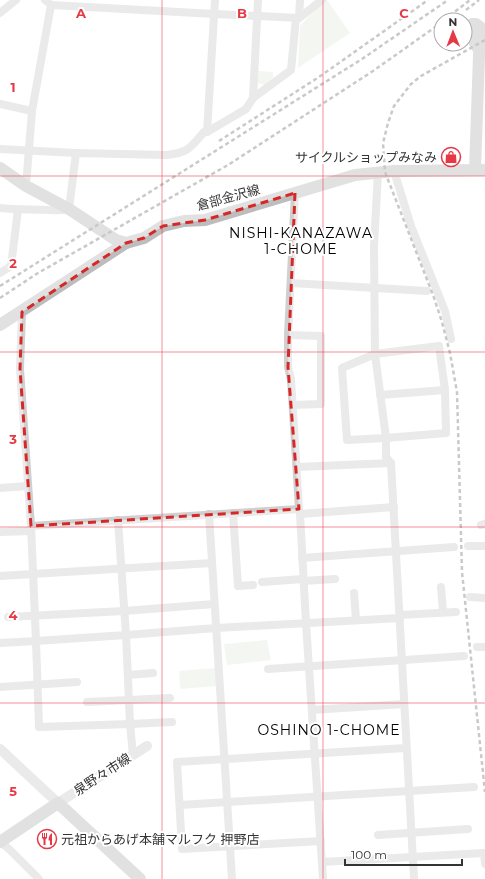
<svg xmlns="http://www.w3.org/2000/svg" width="485" height="879" viewBox="0 0 485 879" font-family="Montserrat,'Noto Sans JP',sans-serif">
  <style>
    .green { fill: #e6ecdf }
    .lines { fill: none; stroke-linecap: round; stroke-linejoin: round }
    .minor { stroke: #d0d0d0; stroke-width: 8 }
    .tertiary { stroke: #d0d0d0; stroke-width: 10 }
    .secondary { stroke: #bdbdbd; stroke-width: 12 }
    .rail { stroke: #888; stroke-width: 2.5; stroke-dasharray: 4 3; stroke-linecap: butt }
    .marked { fill: none; stroke: #d62828; stroke-width: 3; stroke-dasharray: 8 5; stroke-linejoin: round }
    .grid { fill: none; stroke: #e63946; stroke-width: 1; stroke-opacity: 0.55 }
    .labels { text-anchor: middle; stroke-width: 4; stroke-linejoin: round; paint-order: stroke }
    .poi-label { font-size: 13px; fill: #333; stroke: #fff; text-anchor: end }
    .street-label { font-size: 13px; fill: #333; stroke: #fff }
    .neighbourhood-label { font-size: 14px; letter-spacing: 1px; fill: #000; stroke: #fff }
    .grid-label { font-size: 13px; text-anchor: middle; font-weight: bold; fill: #e63946; stroke: #fff; stroke-width: 4; stroke-linejoin: round; paint-order: stroke }
  </style>
  <rect width="100%" height="100%" fill="#fff"/>
  <g class="green">
    <polygon points="324,0 327,0 350,33 298,68 300,26"/>
    <polygon points="258,71 273,72 273,78 265,85 257,83"/>
    <polygon points="267,640 271,660 227,665 224,644"/>
    <polygon points="216,668 217,686 180,689 179,671"/>
  </g>
  <g class="lines">
    <g class="minor">
      <polyline points="51,5 215,14 299,18 322,0"/>
      <polyline points="0,13 16,0"/>
      <polyline points="299,18 300,0"/>
      <polyline points="253,98 258,0"/>
      <polyline points="0,104 32,111"/>
      <polyline points="207,132 215,0"/>
      <polyline points="0,149 76,153"/>
      <polyline points="394,171 411,226 445,311 451,339"/>
      <polyline points="378,172 374,246 375,354 386,438 386,457 391,463 414,879"/>
      <polyline points="26,186 32,111 51,5 45,0"/>
      <polyline points="295,193 288,335 288,367 291,379 299,509 300,514 306,623 323,879"/>
      <path d="M0,208C17,210 33,209 50,210C58,210 62,211 69,209L76,153L166,155C188,153 190,148 204,132H207L246,109L253,98L291,70L296,18"/>
      <polyline points="0,273 11,266 18,210"/>
      <polyline points="291,283 427,291"/>
      <polyline points="22,312 20,369 31,526"/>
      <polyline points="288,335 321,336 321,404 293,405"/>
      <polygon points="439,346 445,390 446,433 386,438 347,440 342,368 375,354"/>
      <polyline points="380,395 445,390"/>
      <polyline points="297,467 391,463"/>
      <polyline points="0,488 28,486"/>
      <polyline points="233,513 238,586 253,585"/>
      <polyline points="209,514 232,879"/>
      <polyline points="300,514 394,507"/>
      <polyline points="118,520 126,635 36,641 39,727 130,724 133,755"/>
      <polyline points="481,525 485,524"/>
      <polyline points="0,532 31,531"/>
      <polyline points="468,546 485,546"/>
      <polyline points="302,558 454,547"/>
      <polyline points="0,576 212,563"/>
      <polyline points="303,581 335,579"/>
      <polyline points="262,582 303,579"/>
      <polyline points="441,587 443,612"/>
      <polyline points="354,593 356,620"/>
      <polyline points="470,597 485,598"/>
      <polyline points="400,615 456,612"/>
      <polyline points="8,617 124,611 214,604"/>
      <polyline points="0,643 36,641 31,526 299,509"/>
      <polyline points="477,647 485,647"/>
      <polyline points="268,669 464,656"/>
      <polyline points="128,675 153,673"/>
      <polyline points="0,687 77,682"/>
      <polyline points="87,702 170,698"/>
      <polyline points="312,710 404,704"/>
      <polyline points="172,722 130,724 126,635 216,628 400,618"/>
      <polyline points="180,805 474,787"/>
      <polyline points="378,835 468,829"/>
      <polyline points="0,841 10,850 39,879"/>
      <polyline points="321,841 182,849 177,762 406,748"/>
      <polyline points="322,862 484,853 485,864"/>
    </g>
    <polyline class="tertiary" points="0,749 58,803 147,746"/>
    <g class="secondary">
      <polyline points="0,168 26,186 69,209 116,240 126,243 144,238 163,226 184,221 205,220 355,175 394,171 485,170"/>
      <polyline points="475,170 480,27 476,24 472,24 467,29 479,50"/>
      <polyline points="0,325 126,243"/>
      <polyline points="0,842 58,803 140,879"/>
    </g>
    <g class="rail">
      <polyline points="466,10 479,0"/>
      <polyline points="444,20 470,0"/>
      <polyline points="485,40 421,76 411,84 394,106 388,123 383,143 385,172 433,295 442,322 450,353 457,392 462,572 485,792"/>
      <polyline points="219,141 319,77 428,0"/>
      <polyline points="0,286 362,59 448,0"/>
      <polyline points="0,298 38,273 228,165 373,71 441,23"/>
    </g>
  </g>
  <path d="M0 0H485V879H0ZM295,193L288,367L299,509L31,526L20,369L22,312L126,243L144,238L163,226L205,220Z" fill="#fff" fill-opacity=".55" fill-rule="evenodd"/>
  <path class="marked" d="M295,193L288,367L299,509L31,526L20,369L22,312L126,243L144,238L163,226L205,220Z"/>
  <path class="grid" d="M162,0V879M323,0V879M0,176H485M0,352H485M0,527H485M0,703H485"/>
  <defs>
    <g id="shop-ring" transform="scale(1)"><circle r="9.5" fill="#fff" stroke="#e63946" stroke-width="1.5"/><path d="M-5-2.5h2.3a2.7 3.5 0 0 1 5.4 0H5L5.5 6h-11ZM-1.5-2.5h3a1.5 2.3 0 0 0-3 0Z" fill="#e63946"/></g>
    <g id="restaurant-ring" transform="scale(1)"><circle r="9.5" fill="#fff" stroke="#e63946" stroke-width="1.5"/><path d="M-5-6h1v4h1v-4h1v4h1v-4h1v5L-1.5 .5V6h-2V.5L-5-1ZM5-6V6H3V1.5H1.5Q1.5-4 5-6Z" fill="#e63946"/></g>
  </defs>
  <g fill-rule="evenodd">
    <use href="#shop-ring" x="451" y="157"/>
    <use href="#restaurant-ring" x="47" y="839"/>
  </g>
  <g class="labels">
    <g class="poi-label">
      <text x="437" y="162">サイクルショップみなみ</text>
      <text x="61" y="844" text-anchor="start">元祖からあげ本舗マルフク 押野店</text>
    </g>
    <g class="street-label">
      <text transform="translate(228 197) rotate(-15)" y="5">倉部金沢線</text>
      <text transform="translate(102 774) rotate(-33)" y="5">泉野々市線</text>
    </g>
    <g class="neighbourhood-label">
      <text x="301" y="238">NISHI-KANAZAWA<tspan x="301" dy="16">1-CHOME</tspan></text>
      <text x="329" y="735">OSHINO 1-CHOME</text>
    </g>
  </g>
  <g class="grid-label">
    <text x="81" y="18">A</text>
    <text x="242" y="18">B</text>
    <text x="404" y="18">C</text>
    <text x="13" y="92">1</text>
    <text x="13" y="268">2</text>
    <text x="13" y="444">3</text>
    <text x="13" y="620">4</text>
    <text x="13" y="796">5</text>
  </g>
  <g transform="translate(453 32) rotate(359)"><circle r="19" fill="#ffffff" stroke="#adadad"/>
  <path d="M0-3L7 15L0 10L-7 15Z" fill="#e63946"/>
  <text y="-6" font-size="11" font-weight="bold" text-anchor="middle" fill="#333333">N</text>
  </g>
  <path d="M345 859v6h117v-6" fill="none" stroke="#333333" stroke-width="2"/>
  <text x="351" y="859" font-size="12" fill="#333333" stroke="#ffffff" stroke-width="3" paint-order="stroke">100 m</text>
</svg>
